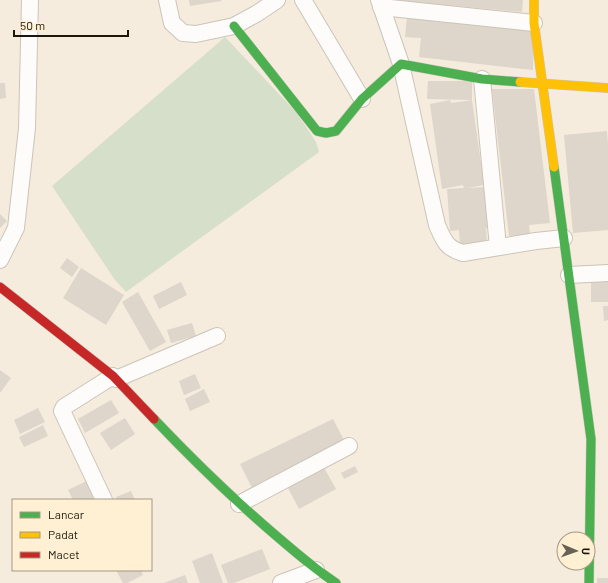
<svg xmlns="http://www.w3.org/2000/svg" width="608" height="583" viewBox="0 0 608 583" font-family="Barlow,sans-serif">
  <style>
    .green { fill: #d6dfca }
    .building { fill: #ded5cb }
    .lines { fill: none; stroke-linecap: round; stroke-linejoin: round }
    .street-casing { stroke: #cbc4b8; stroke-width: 18 }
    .fast-casing { stroke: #cbc4b8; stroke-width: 10 }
    .slow-casing { stroke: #cbc4b8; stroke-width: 10 }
    .jam-casing { stroke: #cbc4b8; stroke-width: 10 }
    .street { stroke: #fefcfa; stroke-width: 16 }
    .fast { stroke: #4caf50; stroke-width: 9 }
    .slow { stroke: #ffc107; stroke-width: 9 }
    .jam { stroke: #c62828; stroke-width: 9 }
  </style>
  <rect width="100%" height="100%" fill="#f5ecdd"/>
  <polygon class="green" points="225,37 297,113 316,142 319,152 126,292 115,280 52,186"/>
  <g class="building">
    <polygon points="189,0 221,0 221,1 190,6"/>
    <polygon points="404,0 523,0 522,12 404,1"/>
    <polygon points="407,17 534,31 533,70 419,57 421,38 405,37"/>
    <polygon points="428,81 472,81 472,100 484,185 467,188 485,187 488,228 486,228 487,244 460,246 459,230 450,231 447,189 464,188 463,185 442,189 430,104 450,100 451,103 472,100 427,99"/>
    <polygon points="0,83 5,83 6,98 0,99"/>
    <polygon points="492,89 534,89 550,223 529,225 530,234 509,236"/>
    <polygon points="607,131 608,145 608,230 573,233 564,135"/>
    <polygon points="0,214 7,221 0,228"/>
    <polygon points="67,258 79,267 72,277 60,268"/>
    <polygon points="81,268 124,295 106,325 63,298"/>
    <rect x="591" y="278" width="17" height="24"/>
    <polygon points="181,282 187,295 159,309 153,296"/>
    <polygon points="138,292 166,342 150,351 122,302"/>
    <polygon points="603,306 608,306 608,320 604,321"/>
    <polygon points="192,323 196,336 171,343 167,330"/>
    <polygon points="0,370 11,378 0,393"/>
    <polygon points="195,374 201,388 184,395 179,381"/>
    <polygon points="204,389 210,402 190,411 185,399"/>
    <polygon points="111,400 119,413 85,433 78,419"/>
    <polygon points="38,408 45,422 20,434 14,420"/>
    <polygon points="125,418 135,434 111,450 100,433"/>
    <polygon points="333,419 345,442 252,488 240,464"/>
    <polygon points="43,425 48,436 24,447 19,437"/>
    <polygon points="323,466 336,489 299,509 287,486"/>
    <polygon points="355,466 358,472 344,479 341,473"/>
    <polygon points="89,480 97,497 90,500 73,500 68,490"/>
    <polygon points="131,491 135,500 117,500 116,497"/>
    <polygon points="262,549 270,569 234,583 228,583 221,565"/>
    <polygon points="212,553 223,583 200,583 192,561"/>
    <polygon points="116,570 141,570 143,575 127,583 123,583"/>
    <polygon points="185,575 188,583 164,583"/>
    <rect x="597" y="578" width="11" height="5"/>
  </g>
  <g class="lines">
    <g class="street-casing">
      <g id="street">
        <polyline points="167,0 172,23 183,33 196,34 234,26 256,14 277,0"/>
        <polyline points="303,0 362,99"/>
        <path d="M379,0L401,64L437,225C444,241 446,248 463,253L536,241L564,238"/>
        <polyline points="381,7 534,23"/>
        <polyline points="482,79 498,247"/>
        <polyline points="0,260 16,228 27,128 30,0"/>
        <polyline points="569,275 608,273"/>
        <polyline points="116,379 217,336"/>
        <polyline points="104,500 62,411 64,407 113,376"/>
        <polyline points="239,504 349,446"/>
        <polyline points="281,583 316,570"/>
      </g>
    </g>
    <g class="fast-casing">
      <g id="fast">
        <polyline points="234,26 317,131 326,133 336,131 362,99 401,64 482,79 520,82"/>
        <polyline points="554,167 591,439 589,583"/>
        <path d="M154,419C192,459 231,497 273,533C294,551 313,568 336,583"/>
      </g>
    </g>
    <g class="slow-casing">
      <g id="slow">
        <polyline points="534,0 534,23 554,167"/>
        <polyline points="520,82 608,88"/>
      </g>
    </g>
    <g class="jam-casing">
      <polyline id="jam" points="0,287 113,376 154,419"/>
    </g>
    <use href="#street" class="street"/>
    <use href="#fast" class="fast"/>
    <use href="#slow" class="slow"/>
    <use href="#jam" class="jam"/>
  </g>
  <rect x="12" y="499" width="140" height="72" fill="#fff0d3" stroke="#a49984"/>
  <rect x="20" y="512" width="20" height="6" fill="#4caf50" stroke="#a49984"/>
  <text x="48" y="519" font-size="12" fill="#1c170d">Lancar</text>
  <rect x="20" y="532" width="20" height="6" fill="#ffc107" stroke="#a49984"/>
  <text x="48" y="539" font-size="12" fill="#1c170d">Padat</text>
  <rect x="20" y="552" width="20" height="6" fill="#c62828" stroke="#a49984"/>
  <text x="48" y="559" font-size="12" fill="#1c170d">Macet</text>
  <g transform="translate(576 551) rotate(92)"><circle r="19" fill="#fff0d3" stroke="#a49984"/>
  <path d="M0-3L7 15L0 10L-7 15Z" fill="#686256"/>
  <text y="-6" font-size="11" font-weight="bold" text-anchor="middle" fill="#1c170d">U</text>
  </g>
  <path d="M14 30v6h114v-6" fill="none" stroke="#1c170d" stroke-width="2"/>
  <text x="20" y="30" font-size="12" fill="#1c170d" stroke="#fff0d3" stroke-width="3" paint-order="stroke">50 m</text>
</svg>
